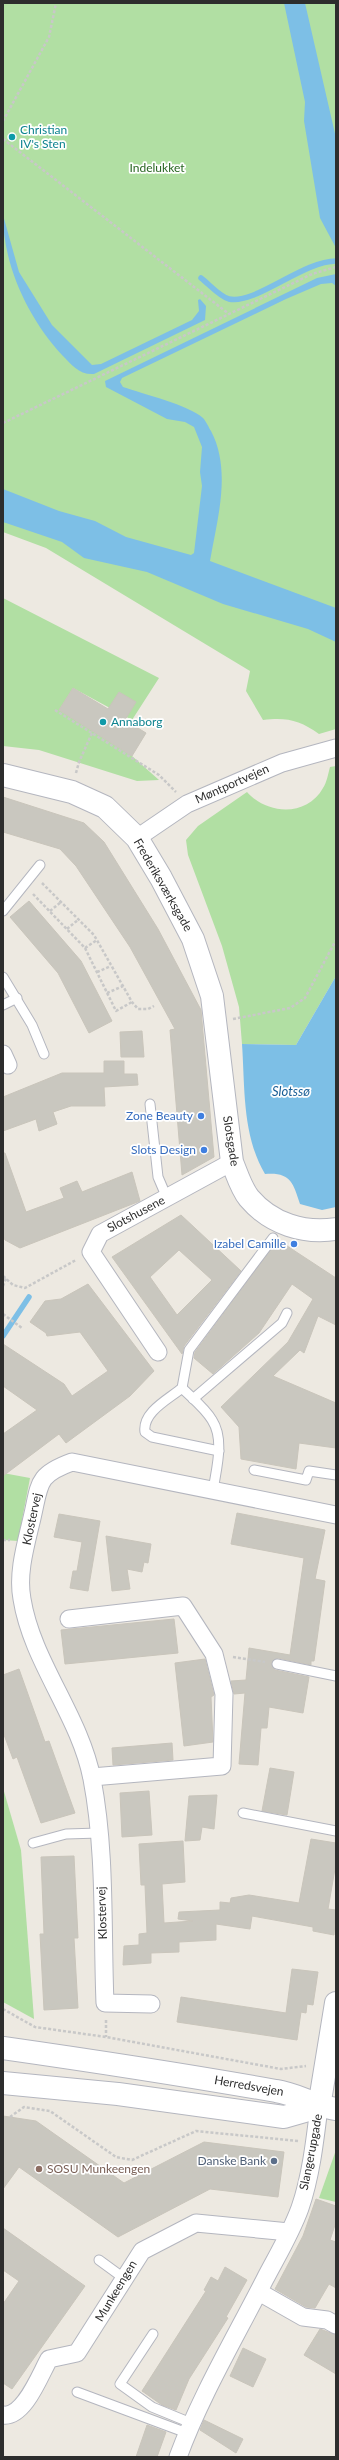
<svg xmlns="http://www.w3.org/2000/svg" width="339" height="2460" viewBox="0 0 339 2460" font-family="Lato,sans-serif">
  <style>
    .green { fill: #b1dfa3 }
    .water { fill: #7dbfe6 }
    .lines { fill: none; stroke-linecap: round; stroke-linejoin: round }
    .stream { stroke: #7dbfe6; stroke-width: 5.5 }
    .building { fill: #c9c7bf; stroke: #c9c5bb; fill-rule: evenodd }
    .lane-casing { stroke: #b4b6bf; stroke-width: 11 }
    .street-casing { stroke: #b4b6bf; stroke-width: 19 }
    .secondary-casing { stroke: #b4b6bf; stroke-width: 24 }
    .path { stroke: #c8c8c8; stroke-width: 2.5; stroke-dasharray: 3 2; stroke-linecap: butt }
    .lane { stroke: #fff; stroke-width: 9 }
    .street { stroke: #fff; stroke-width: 17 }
    .secondary { stroke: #fff; stroke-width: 22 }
    .culture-dot { fill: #0f9aa8; stroke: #fff; stroke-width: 1.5 }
    .shop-dot { fill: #3f7fe0; stroke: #fff; stroke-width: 1.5 }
    .service-dot { fill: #5c6f8a; stroke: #fff; stroke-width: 1.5 }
    .education-dot { fill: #8d6e63; stroke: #fff; stroke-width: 1.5 }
    .labels { text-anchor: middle; stroke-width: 3.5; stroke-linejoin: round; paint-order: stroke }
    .culture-label { font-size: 12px; fill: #0d838f; stroke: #fff; text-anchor: start }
    .park-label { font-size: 12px; fill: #286621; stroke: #fff }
    .street-label { font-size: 12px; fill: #2d2d2d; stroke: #fff }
    .shop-label { font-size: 12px; fill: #366cbe; stroke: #fff; text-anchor: end }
    .service-label { font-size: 12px; fill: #4e5e75; stroke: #fff; text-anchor: end }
    .education-label { font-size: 12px; fill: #785e54; stroke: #fff; text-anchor: start }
    .water-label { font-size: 13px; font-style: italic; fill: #195e96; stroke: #fff }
  </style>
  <rect width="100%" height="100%" fill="#ede9e1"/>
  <g class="green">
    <path d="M3,3H336V729L319,734C300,720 286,717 263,720L246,691L250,671L46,548L3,532Z"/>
    <polygon points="3,598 159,678 132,720 73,688 59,710 132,756 159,780 137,781 39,750 3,746"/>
    <path d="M336,766V976L296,1045L242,1044L239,1007L222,946L188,855L186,840L198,826L247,792C267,815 307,817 323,788C327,782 328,774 330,767Z"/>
    <polygon points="3,1473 30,1478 18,1541 3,1540"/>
    <polygon points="3,1788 21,1850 34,2019 3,2002"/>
    <polygon points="336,2150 336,2202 319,2198"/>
  </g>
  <g class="water">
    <polygon points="284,3 305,3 336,138 336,248 320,218 304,121 305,102"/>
    <path d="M3,215L19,272L52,325L92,365L101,364L192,320L199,311L198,300L200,299L206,306L205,320L94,374C79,375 72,365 62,355C28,318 3,265 3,215Z"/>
    <path d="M336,274V286L332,283L321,284L286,299L122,378L120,382L123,387C143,394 189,405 203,418C206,421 209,428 211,431C232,471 217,520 210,561L336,608V642L308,629L223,604L147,572L84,558L62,542L3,522V489L59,511L95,521L126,537L191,555L194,553L202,486L200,472L202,447L194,427L185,422L167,419L106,387L105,381L317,278Z"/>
    <path d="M336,976V1207L322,1210L300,1204C293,1182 290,1172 265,1174C242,1135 245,1087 242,1044L296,1045Z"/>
  </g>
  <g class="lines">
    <g class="stream">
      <path d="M201,278C209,284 220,297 229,299C255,305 303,261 336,261"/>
      <polyline points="3,1336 29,1297"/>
    </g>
  </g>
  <g class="building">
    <polygon points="73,688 108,709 119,692 136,702 125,720 146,733 132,756 59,710"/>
    <polygon points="3,797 84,823 104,842 158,929 201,1010 214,1157 182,1175 170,1030 175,1029 130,947 76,866 60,849 3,832"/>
    <polygon points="29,901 81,961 112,1021 89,1033 58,973 10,917"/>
    <polygon points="142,1031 144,1057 121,1057 120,1032"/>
    <polygon points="104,1061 124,1061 124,1074 137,1074 138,1085 104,1087 105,1106 71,1106 53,1112 57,1124 39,1131 36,1119 3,1131 3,1097 62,1073 104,1073"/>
    <polygon points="3,1153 5,1153 26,1212 64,1198 60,1188 77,1181 82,1192 132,1172 140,1201 20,1248 5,1240 3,1236"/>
    <path d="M181,1215L241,1271L184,1346L182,1354L112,1257ZM179,1250L212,1280L177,1315L150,1277Z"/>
    <polygon points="278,1240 336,1278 336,1325 318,1316 304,1353 300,1350 273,1376 336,1403 336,1448 299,1443 296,1469 241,1459 239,1427 221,1407 288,1342 313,1299 292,1284 259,1333 213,1374 194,1358 195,1352"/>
    <polygon points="88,1284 154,1371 130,1396 66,1443 59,1434 3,1476 3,1434 37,1410 3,1386 3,1344 64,1384 72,1396 108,1371 80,1332 47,1336 46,1333 30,1322 45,1301 61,1299"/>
    <polygon points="237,1513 325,1530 315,1579 325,1581 314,1661 311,1661 311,1665 278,1658 271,1663 275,1670 309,1677 303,1713 269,1707 267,1728 261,1728 258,1765 239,1764 245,1693 234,1694 231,1681 246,1680 249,1648 290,1655 304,1558 231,1544"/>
    <polygon points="59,1514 100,1521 88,1591 70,1588 73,1571 77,1571 82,1542 54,1537"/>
    <polygon points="106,1536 151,1544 148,1563 144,1562 142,1572 127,1569 130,1589 112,1591"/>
    <polygon points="174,1619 178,1653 65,1664 61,1630"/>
    <polygon points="205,1659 214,1695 211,1697 213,1742 184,1746 175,1663"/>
    <polygon points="19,1669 45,1742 49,1741 75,1813 41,1823 17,1757 13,1759 3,1732 3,1675"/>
    <polygon points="172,1743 173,1760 113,1765 112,1748"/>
    <polygon points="270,1768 294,1772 287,1815 262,1811"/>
    <polygon points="149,1791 152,1835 122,1837 120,1793"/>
    <polygon points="217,1795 214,1829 202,1827 200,1840 185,1841 189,1796"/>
    <polygon points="311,1839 336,1843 336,1863 328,1909 336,1910 334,1935 313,1931 313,1927 252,1916 250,1929 216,1924 216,1940 179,1942 179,1952 151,1953 151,1963 123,1965 124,1946 139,1945 139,1934 147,1933 145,1885 141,1885 139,1844 183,1841 185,1882 162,1884 164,1923 193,1921 178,1919 179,1912 220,1910 220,1902 230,1903 231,1898 249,1895 299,1903"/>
    <polygon points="74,1856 78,1938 74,1938 78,2008 44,2010 40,1934 44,1934 41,1857"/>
    <polygon points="292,1969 318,1972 313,2005 307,2004 306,2013 301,2012 297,2040 177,2022 181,1997 286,2013"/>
    <polygon points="3,2116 36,2121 124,2183 204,2142 284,2152 278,2197 210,2189 118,2237 19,2167 3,2189"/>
    <polygon points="316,2199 336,2206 336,2222 330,2240 336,2242 336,2288 329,2284 315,2308 306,2307 275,2289 303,2236"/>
    <polygon points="3,2228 85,2286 12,2389 3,2383 3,2304 19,2281 3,2270"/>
    <polygon points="225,2267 247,2280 226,2317 228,2318 189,2379 176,2410 162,2405 142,2391 206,2291 204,2290 211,2277 218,2281"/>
    <polygon points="320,2329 336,2335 336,2374 304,2355"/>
    <polygon points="243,2348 266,2359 253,2387 230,2376"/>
    <polygon points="204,2420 243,2439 236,2453 200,2430"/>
    <polygon points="147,2425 166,2432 157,2457 136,2457"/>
  </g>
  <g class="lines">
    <g class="lane-casing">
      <g id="lane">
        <polyline points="3,911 40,865"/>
        <polyline points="3,977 32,1025 44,1054"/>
        <polyline points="3,1005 17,998"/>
        <polyline points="150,1104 158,1177 167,1198"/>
        <path d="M182,1388C192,1398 205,1408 212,1420C225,1440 216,1469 213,1491"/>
        <polyline points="193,1399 282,1323 287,1313"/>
        <path d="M219,1451L152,1437L145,1432C142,1412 169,1399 182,1388L189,1350L273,1238"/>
        <polyline points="254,1470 306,1480 309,1471 336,1475"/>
        <polyline points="277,1664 336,1676"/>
        <polyline points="243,1813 336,1831"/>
        <polyline points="33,1843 66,1834 99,1833"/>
        <polyline points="99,2260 125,2279"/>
        <polyline points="153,2334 120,2384 152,2407 191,2423"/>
        <polyline points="77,2392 187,2433"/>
      </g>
    </g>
    <g class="street-casing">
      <g id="street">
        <polyline points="137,838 187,804 282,763 336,748"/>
        <polyline points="3,1054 8,1065"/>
        <polyline points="158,1352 91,1252 100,1234 232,1162"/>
        <polyline points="69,1619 183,1606 214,1654 224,1694 222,1766 92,1777"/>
        <path d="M151,2004L105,2003C102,1929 106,1852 92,1779C80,1716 32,1662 22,1599C17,1573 26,1544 32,1518C40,1484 36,1475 72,1462L336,1515"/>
        <polyline points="259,2292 303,2317 327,2320 336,2325"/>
        <path d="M3,2415C24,2418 40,2375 49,2359L77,2353L142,2251L196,2223L289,2232"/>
        <path d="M178,2457C201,2395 235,2338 265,2279C277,2256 291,2233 300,2208C311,2176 315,2140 319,2107"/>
      </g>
    </g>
    <g class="secondary-casing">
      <g id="secondary">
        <path d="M3,775L72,792L105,807L137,838L161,878L193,939L212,996L232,1162C237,1174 241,1188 249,1198C271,1224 304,1234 336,1229"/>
        <path d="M3,2048C94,2061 185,2075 276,2091C297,2094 314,2106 336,2109"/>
        <polyline points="3,2083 118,2094 284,2117 319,2107"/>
        <polyline points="319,2107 336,2003"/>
      </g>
    </g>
    <g class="path">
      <polyline points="3,121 49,37 56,3"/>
      <polyline points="3,139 229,314"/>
      <polyline points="3,423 312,274 336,267"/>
      <polyline points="55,710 159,775 176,792"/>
      <polyline points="76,773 79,762 92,733"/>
      <polyline points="42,883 94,935 132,1002 138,1009 148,1009 154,1006"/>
      <polyline points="33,894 85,948 116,1011 132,1002"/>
      <polyline points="50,911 61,902"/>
      <polyline points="67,929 79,919"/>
      <polyline points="85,948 97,940"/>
      <polyline points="97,972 111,966"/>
      <polyline points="107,993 123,986"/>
      <polyline points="233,1019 290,1008 305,998 336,940"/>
      <polyline points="3,1276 13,1285 25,1288 76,1260"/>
      <polyline points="3,1286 6,1278"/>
      <polyline points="3,1314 22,1328"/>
      <polyline points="3,1540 10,1540"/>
      <polyline points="233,1657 265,1662"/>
      <polyline points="3,2009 35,2027 106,2037 281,2069 306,2066"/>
      <polyline points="106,2020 106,2037"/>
      <polyline points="10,2117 24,2107 50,2111 116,2157 132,2160 196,2131 298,2141"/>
    </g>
    <use href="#lane" class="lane"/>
    <use href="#street" class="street"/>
    <use href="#secondary" class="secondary"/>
  </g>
  <g class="culture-dot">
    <circle cx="12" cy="137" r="4"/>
    <circle cx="103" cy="722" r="4"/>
  </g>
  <g class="shop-dot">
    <circle cx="201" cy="1116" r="4"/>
    <circle cx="204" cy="1150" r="4"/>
    <circle cx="294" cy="1244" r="4"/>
  </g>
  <circle class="service-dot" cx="274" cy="2161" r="4"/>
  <circle class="education-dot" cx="39" cy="2169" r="4"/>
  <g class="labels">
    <g class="culture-label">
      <text x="20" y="134">Christian<tspan x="20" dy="14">IV's Sten</tspan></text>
      <text x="111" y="726">Annaborg</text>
    </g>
    <g class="park-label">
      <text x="157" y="172">Indelukket</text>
    </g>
    <g class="street-label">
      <text transform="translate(232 784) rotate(-24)" y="4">Møntportvejen</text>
      <text transform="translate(163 885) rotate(60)" y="4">Frederiksværksgade</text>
      <text transform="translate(231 1141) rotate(81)" y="4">Slotsgade</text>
      <text transform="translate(136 1214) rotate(-28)" y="4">Slotshusene</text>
      <text transform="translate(32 1519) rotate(-78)" y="4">Klostervej</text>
      <text transform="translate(102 1913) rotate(-92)" y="4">Klostervej</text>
      <text transform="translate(249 2086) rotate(10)" y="4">Herredsvejen</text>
      <text transform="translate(311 2152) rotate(-79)" y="4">Slangerupgade</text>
      <text transform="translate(116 2291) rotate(-59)" y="4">Munkeengen</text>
    </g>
    <g class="shop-label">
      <text x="193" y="1120">Zone Beauty</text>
      <text x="196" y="1154">Slots Design</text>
      <text x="286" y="1248">Izabel Camille</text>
    </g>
    <g class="service-label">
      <text x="266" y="2165">Danske Bank</text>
    </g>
    <g class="education-label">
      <text x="47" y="2173">SOSU Munkeengen</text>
    </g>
    <g class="water-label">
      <text x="291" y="1096">Slotssø</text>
    </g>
  </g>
  <rect width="339" height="2460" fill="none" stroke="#2d2d2d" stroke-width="8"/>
</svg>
